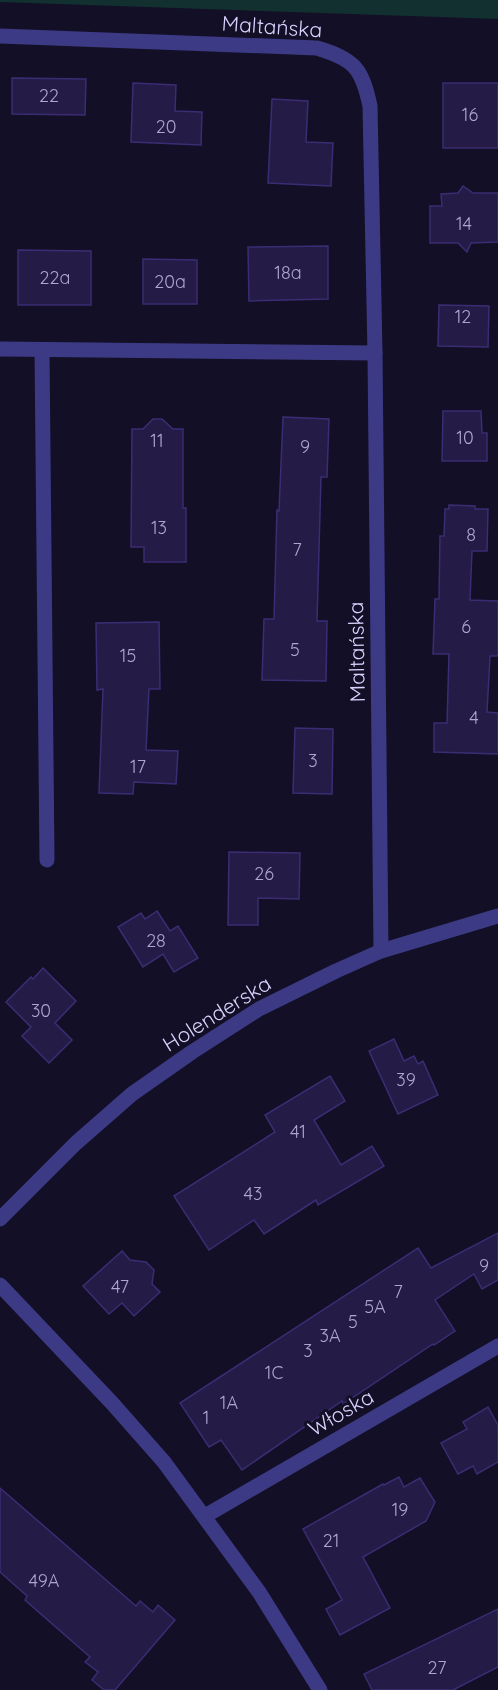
<svg xmlns="http://www.w3.org/2000/svg" width="498" height="1690" viewBox="0 0 498 1690" font-family="Quicksand,sans-serif">
  <style>
    .green { fill: #12302f }
    .building { fill: #241b47; stroke: #3b2d73; stroke-width: 1.5 }
    .lines { fill: none; stroke-linecap: round; stroke-linejoin: round }
    .street { stroke: #3d3a85; stroke-width: 15 }
    .labels { text-anchor: middle; stroke-width: 6; stroke-linejoin: round; paint-order: stroke }
    .number-label { font-size: 18px; fill: #aca6d1 }
    .street-label { font-size: 21px; fill: #d9d4ff; stroke: #130f26 }
  </style>
  <rect width="100%" height="100%" fill="#130f26"/>
  <polygon class="green" points="0,0 498,0 498,19 0,2"/>
  <g class="building">
    <polygon points="12,78 86,79 85,115 12,114"/>
    <polygon points="133,83 176,85 175,111 202,112 201,145 131,142"/>
    <rect x="443" y="83" width="55" height="65"/>
    <polygon points="272,99 308,101 306,142 333,143 331,186 268,183"/>
    <polygon points="463,186 473,193 498,193 498,242 471,243 467,252 458,243 430,243 430,206 442,206 441,194 458,193"/>
    <polygon points="328,246 328,299 249,301 248,247"/>
    <polygon points="18,250 91,251 91,305 18,305"/>
    <polygon points="143,259 197,260 197,304 143,304"/>
    <polygon points="439,305 489,306 488,347 438,346"/>
    <polygon points="443,411 481,411 482,433 487,433 487,461 442,461"/>
    <polygon points="283,417 329,419 327,477 321,477 317,621 327,621 326,681 262,680 264,619 274,619 277,510 279,511"/>
    <polygon points="153,419 162,419 173,429 183,429 183,508 186,508 186,562 144,562 144,547 131,547 132,429 143,429"/>
    <polygon points="449,505 475,506 475,509 488,509 487,551 472,551 470,600 498,601 498,656 490,656 487,712 498,713 498,754 434,752 434,723 447,723 449,654 433,654 435,599 439,599 440,536 444,536 445,509 449,509"/>
    <polygon points="159,622 160,689 149,689 146,750 178,751 176,784 134,782 133,794 99,793 103,689 97,690 96,623"/>
    <polygon points="295,728 333,729 332,794 293,793"/>
    <polygon points="229,852 300,853 299,899 258,898 258,925 228,925"/>
    <polygon points="157,911 170,931 178,926 198,958 174,972 163,954 143,967 118,927 141,913 145,919"/>
    <polygon points="43,968 76,1001 55,1023 72,1040 49,1063 22,1036 31,1027 6,1002 31,977 33,979"/>
    <polygon points="394,1039 404,1061 414,1056 418,1064 423,1061 438,1095 398,1114 369,1051"/>
    <polygon points="330,1076 345,1101 314,1120 341,1165 372,1146 384,1166 318,1205 316,1200 264,1234 254,1220 209,1250 174,1196 275,1132 265,1115"/>
    <polygon points="498,1233 498,1280 482,1289 474,1274 435,1300 455,1331 434,1345 433,1344 343,1404 342,1401 242,1470 221,1440 209,1447 180,1403 418,1248 431,1268"/>
    <polygon points="122,1251 130,1260 146,1262 154,1270 152,1284 160,1292 134,1316 122,1303 109,1314 83,1286"/>
    <polygon points="488,1407 498,1425 498,1462 477,1474 473,1466 458,1474 441,1443 467,1429 463,1422"/>
    <polygon points="399,1477 404,1487 420,1478 435,1502 426,1521 363,1557 390,1608 340,1635 326,1609 342,1600 303,1529 383,1484 384,1485"/>
    <polygon points="0,1488 136,1606 140,1601 153,1612 158,1605 175,1620 115,1690 104,1690 92,1680 98,1672 85,1662 90,1657 25,1600 27,1596 0,1572"/>
    <polygon points="498,1609 498,1667 453,1690 372,1690 364,1674"/>
  </g>
  <g class="lines">
    <g class="street">
      <path d="M0,36L317,48C354,59 362,68 370,106L375,353L381,951"/>
      <polyline points="0,349 375,353"/>
      <polyline points="42,350 47,860"/>
      <polyline points="0,1219 76,1143 132,1094 192,1052 259,1009 336,971 381,951 498,916"/>
      <polyline points="0,1285 112,1403 164,1462 259,1592 320,1690"/>
      <polyline points="205,1516 498,1346"/>
    </g>
  </g>
  <g class="labels">
    <g class="number-label">
      <text x="49" y="102">22</text>
      <text x="470" y="121">16</text>
      <text x="166" y="133">20</text>
      <text x="464" y="230">14</text>
      <text x="288" y="279">18a</text>
      <text x="55" y="284">22a</text>
      <text x="170" y="288">20a</text>
      <text x="463" y="323">12</text>
      <text x="465" y="444">10</text>
      <text x="157" y="447">11</text>
      <text x="305" y="453">9</text>
      <text x="159" y="534">13</text>
      <text x="471" y="541">8</text>
      <text x="297" y="556">7</text>
      <text x="466" y="633">6</text>
      <text x="295" y="656">5</text>
      <text x="128" y="662">15</text>
      <text x="474" y="724">4</text>
      <text x="313" y="767">3</text>
      <text x="138" y="773">17</text>
      <text x="264" y="880">26</text>
      <text x="156" y="947">28</text>
      <text x="41" y="1017">30</text>
      <text x="406" y="1086">39</text>
      <text x="298" y="1138">41</text>
      <text x="253" y="1200">43</text>
      <text x="484" y="1272">9</text>
      <text x="120" y="1293">47</text>
      <text x="398" y="1298">7</text>
      <text x="375" y="1313">5A</text>
      <text x="353" y="1328">5</text>
      <text x="330" y="1342">3A</text>
      <text x="308" y="1357">3</text>
      <text x="274" y="1379">1C</text>
      <text x="229" y="1409">1A</text>
      <text x="206" y="1424">1</text>
      <text x="400" y="1516">19</text>
      <text x="331" y="1547">21</text>
      <text x="44" y="1587">49A</text>
      <text x="437" y="1674">27</text>
    </g>
    <g class="street-label">
      <text transform="translate(272 27) rotate(4)" y="7">Maltańska</text>
      <text transform="translate(357 652) rotate(-91)" y="7">Maltańska</text>
      <text transform="translate(217 1014) rotate(-32)" y="7">Holenderska</text>
      <text transform="translate(341 1413) rotate(-30)" y="7">Włoska</text>
    </g>
  </g>
</svg>
